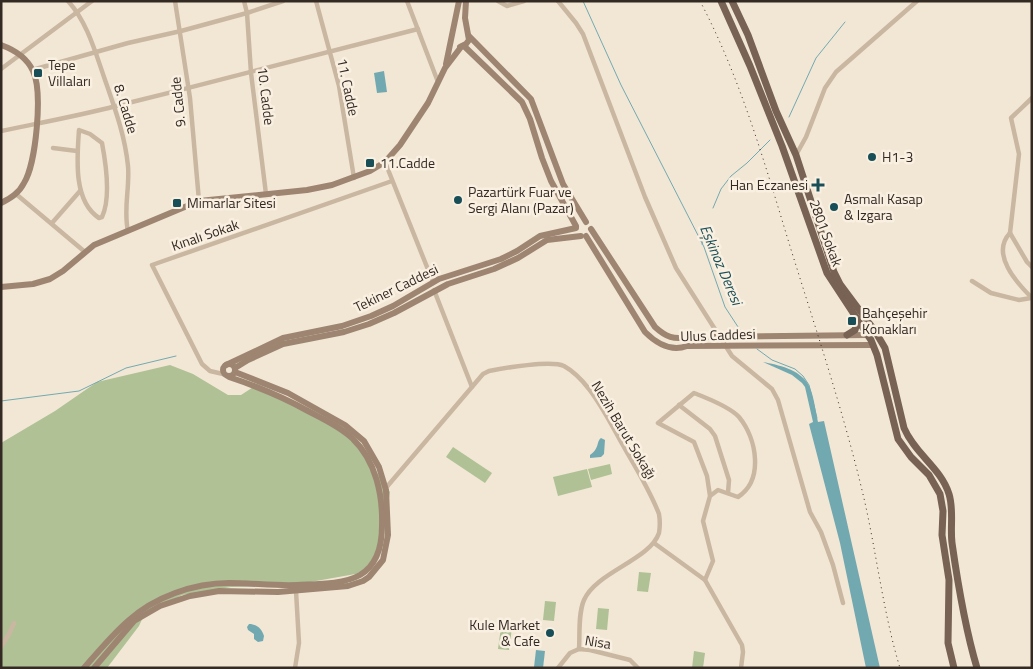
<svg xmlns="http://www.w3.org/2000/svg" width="1033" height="669" viewBox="0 0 1033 669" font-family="'Titillium Web',sans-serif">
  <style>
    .green { fill: #afc195 }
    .water { fill: #72a9b1 }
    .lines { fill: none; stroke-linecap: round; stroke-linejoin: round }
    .stream { stroke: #72a9b1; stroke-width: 1 }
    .street { stroke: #cab7a1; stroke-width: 4.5 }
    .secondary { stroke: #9e8572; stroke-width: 6 }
    .primary { stroke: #776254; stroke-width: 7 }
    .rail { stroke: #342a24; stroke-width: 1; stroke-dasharray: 1 4; stroke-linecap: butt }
    .poi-dot { fill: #184e57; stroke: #faf0e1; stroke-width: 2 }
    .labels { text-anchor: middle; stroke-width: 5; stroke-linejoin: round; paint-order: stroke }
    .poi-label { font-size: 14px; fill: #342a24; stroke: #faf0e1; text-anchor: start }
    .street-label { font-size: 14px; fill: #342a24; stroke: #faf0e1 }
    .water-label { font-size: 15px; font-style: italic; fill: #184e57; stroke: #faf0e1 }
  </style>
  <rect width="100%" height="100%" fill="#f2e7d5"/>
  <g class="green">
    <polygon points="170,365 193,374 228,395 241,395 258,384 348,429 390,492 381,549 361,573 288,586 231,587 182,595 144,615 139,626 107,668 1,668 1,443 55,411 97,382"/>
    <polygon points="453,447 492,473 485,483 446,457"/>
    <polygon points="610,464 612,474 591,480 588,469"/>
    <polygon points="587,469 592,487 558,496 553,477"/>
    <polygon points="639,572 651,573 648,592 637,591"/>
    <polygon points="545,601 556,602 554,621 543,620"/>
    <polygon points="598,608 609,609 607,630 596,629"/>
    <polygon points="501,627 512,628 509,650 498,649"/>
    <polygon points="694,651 705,653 703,668 692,668"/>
  </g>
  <g class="water">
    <polygon points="384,71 387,92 377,93 374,73"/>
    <path d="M763,362C778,365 799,369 808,384C814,394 815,410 818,422L824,421L880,668H866L840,543L809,424L813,422L805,387L802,383L792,375Z"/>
    <path d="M601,438L605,440L604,454L601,457L590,458V455C600,448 596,442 601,438Z"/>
    <path d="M249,624C257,624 262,629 264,636L263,641L258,642L254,639V634L248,630L247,627Z"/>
    <polygon points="536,650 545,651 543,668 534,667"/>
  </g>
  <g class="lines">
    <g class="stream">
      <polyline points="583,1 621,85 704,247 725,307 742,333"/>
      <polyline points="789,117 816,58 845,22"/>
      <polyline points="713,208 721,189 731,176 747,163 770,140"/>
      <polyline points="702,244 705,238"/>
      <polyline points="757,349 772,360 795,369 803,376 809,385 817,418"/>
      <polyline points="1,401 79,391 126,368 176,356"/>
    </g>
    <g class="street">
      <path d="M68,1C87,22 95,51 104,77C114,106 125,135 128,166C130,187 123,210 128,231"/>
      <polyline points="175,1 190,98 199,201"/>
      <polyline points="244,1 247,13 251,73 266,194"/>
      <polyline points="316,1 339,86 354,178"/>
      <polyline points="407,1 438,82"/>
      <polyline points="498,1 507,6 524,1"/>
      <polyline points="558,1 576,23 583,34 645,197 676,268 732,356 772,389 778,400 810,512 821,532 833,565 843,603"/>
      <polyline points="1,69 92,1"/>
      <polyline points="32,70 128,43 181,31 247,13 283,1"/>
      <path d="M1032,98L1011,118L1019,154L1010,233C990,254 1017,283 1032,298"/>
      <path d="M79,130L90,134L102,143C106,164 111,198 102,217L99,218C73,201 77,158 79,130Z"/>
      <path d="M1,131C39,123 78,116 116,106C217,81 318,55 418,29"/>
      <polyline points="53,148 77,151"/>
      <polyline points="796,155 806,137 825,88 836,72 917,1"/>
      <polyline points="385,162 433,282"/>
      <polyline points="16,194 85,252"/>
      <polyline points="52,223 80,191"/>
      <polyline points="1010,233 1027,262 1032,267"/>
      <polyline points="972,281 991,293 1019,300 1031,298"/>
      <polyline points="434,290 472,387"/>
      <polyline points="223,374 210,371 202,364 152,265 392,181"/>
      <polyline points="679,405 710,429 715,436 729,480 728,493"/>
      <path d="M385,489L483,374L489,371C504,368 551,360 564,366C573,371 582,380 589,389C604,408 615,432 628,454C639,473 651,493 659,514C660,520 660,527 659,533C650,560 596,572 584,600C578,614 580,634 579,649"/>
      <path d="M654,543L705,580L713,561L703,521L710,496L718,490L738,497C764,480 757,439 739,417C730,407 707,398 694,393L658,423L694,442L707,476L710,496"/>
      <polyline points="705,580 742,645 743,652 741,668"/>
      <polyline points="1,647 9,634 14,623"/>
      <polyline points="295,668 299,643 296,591"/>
      <polyline points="558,668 570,653 579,649 590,650 630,660 638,668"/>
    </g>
    <g class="secondary">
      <polyline points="469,36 531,99 563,184 586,222"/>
      <path d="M1,45C15,50 27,58 33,71C43,92 36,164 24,183C19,193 11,198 1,203"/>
      <polyline points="464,46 522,102 530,119 542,158 551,181 576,226"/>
      <polyline points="460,47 466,44 469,40 465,18 466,1"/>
      <polyline points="446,64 459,1"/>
      <path d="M591,229L655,327C666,337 674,340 688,337L868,335"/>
      <path d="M586,236L645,332C657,344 671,352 687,346L873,345"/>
      <polyline points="1,287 33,284 50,279 63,271 94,245 199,201 307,190 332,185 370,171 385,162 400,145 428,103 445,68 461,47"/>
      <circle cx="229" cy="370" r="6"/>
      <polyline points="226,365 283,338 342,326 371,316 393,306 439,279 501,259 517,251 540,236 576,228"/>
      <polyline points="235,368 248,360 283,344 344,332 369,324 394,313 448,284 494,269 518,258 547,240 581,236"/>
      <path d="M84,668C98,652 112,635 128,621C154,597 194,583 229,583C252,583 274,586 297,585C316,584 342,585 360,575C377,565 382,545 382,526C383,496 376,461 353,439C341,427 323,419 308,411C283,397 256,386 229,377"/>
      <polyline points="94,668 134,621 160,606 190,596 219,591 278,592 348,586 363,581 369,577 383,560 388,535 386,490 379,467 364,441 345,425 288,393 235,372"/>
    </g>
    <g class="primary">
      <polyline points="721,1 750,66 782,146 827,273 871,340 877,355 898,439 911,457 929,475 940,494 943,511 942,535 949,580 948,643 954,668"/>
      <path d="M732,1L748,35L776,111L796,155L834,272L840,284L875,331L885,348L904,428C915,454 941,468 949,494C954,510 950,527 952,543C958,585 965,628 977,668"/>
      <polyline points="847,335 855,330 858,319"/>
    </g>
    <path class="rail" d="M700,1C740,77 764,161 789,243C814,324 841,404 861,486C876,546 882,609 900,668"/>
  </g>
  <g class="poi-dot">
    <rect x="33" y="68" width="10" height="10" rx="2.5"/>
    <circle cx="872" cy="157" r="5"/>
    <rect x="365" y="158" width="10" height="10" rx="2.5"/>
    <path d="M815.5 177.5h5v5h5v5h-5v5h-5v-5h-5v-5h5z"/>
    <circle cx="458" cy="200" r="5"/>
    <rect x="172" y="198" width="10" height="10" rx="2.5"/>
    <circle cx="834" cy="207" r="5"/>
    <rect x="847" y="316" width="10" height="10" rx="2.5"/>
    <circle cx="550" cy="633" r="5"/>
  </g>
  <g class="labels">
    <g class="poi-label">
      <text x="48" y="70">Tepe<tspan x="48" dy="16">Villaları</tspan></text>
      <text x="882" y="162">H1-3</text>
      <text x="380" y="168">11.Cadde</text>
      <text x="808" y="190" text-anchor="end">Han Eczanesi</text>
      <text x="468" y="197">Pazartürk Fuar ve<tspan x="468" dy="16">Sergi Alanı (Pazar)</tspan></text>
      <text x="844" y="204">Asmalı Kasap<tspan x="844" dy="16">&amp; Izgara</tspan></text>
      <text x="187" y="208">Mimarlar Sitesi</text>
      <text x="862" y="318">Bahçeşehir<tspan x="862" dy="16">Konakları</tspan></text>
      <text x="540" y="630" text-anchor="end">Kule Market<tspan x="540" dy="16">&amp; Cafe</tspan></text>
    </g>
    <g class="street-label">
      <text transform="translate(348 87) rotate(78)" y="5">11. Cadde</text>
      <text transform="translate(266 96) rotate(83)" y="5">10. Cadde</text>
      <text transform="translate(178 102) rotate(-96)" y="5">9. Cadde</text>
      <text transform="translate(126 109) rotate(73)" y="5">8. Cadde</text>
      <text transform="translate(826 233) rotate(70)" y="5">2801 Sokak</text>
      <text transform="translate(205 235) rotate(-19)" y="5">Kınalı Sokak</text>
      <text transform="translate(396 288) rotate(-26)" y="5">Tekiner Caddesi</text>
      <text transform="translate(718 335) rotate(-2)" y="5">Ulus Caddesi</text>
      <text transform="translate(624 430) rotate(59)" y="5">Nezih Barut Sokağı</text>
      <text transform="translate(598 642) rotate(9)" y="5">Nisa</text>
    </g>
    <g class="water-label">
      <text transform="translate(721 265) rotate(67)" y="5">Eşkinoz Deresi</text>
    </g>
  </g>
  <rect width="1033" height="669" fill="none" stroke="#342a24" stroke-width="5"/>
</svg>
